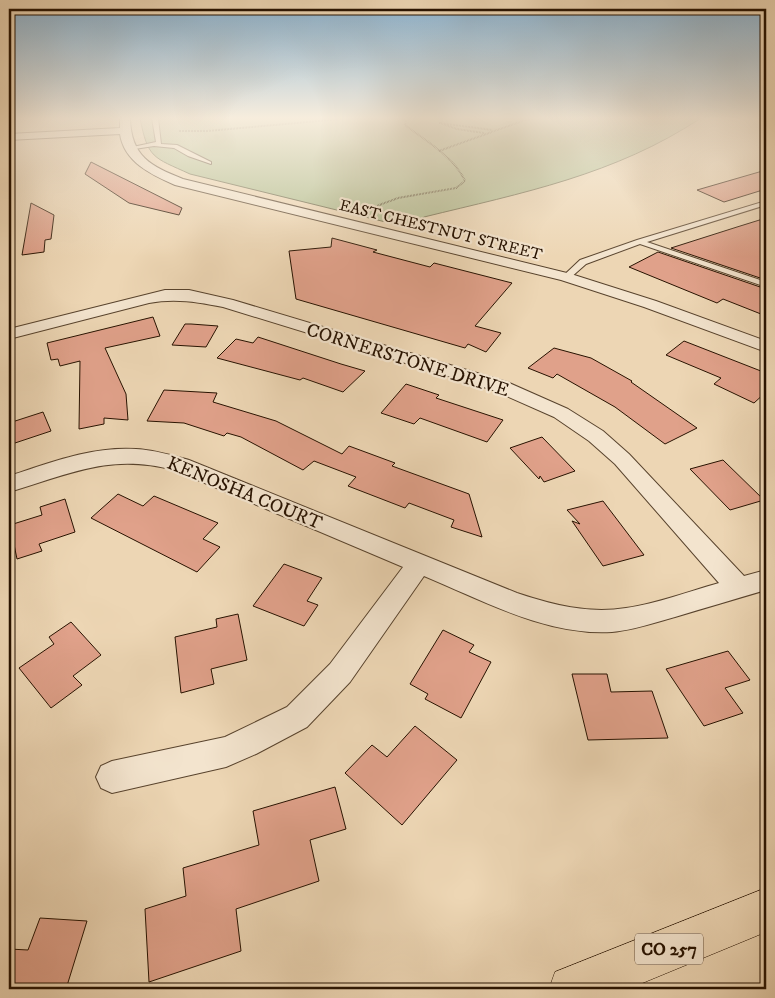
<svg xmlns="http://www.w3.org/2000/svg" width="775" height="998" viewBox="0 0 775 998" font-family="'IM FELL DW Pica',serif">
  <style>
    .green { fill: #b2bf92; stroke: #6c6849 }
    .building { fill: #e0a18a; stroke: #271200 }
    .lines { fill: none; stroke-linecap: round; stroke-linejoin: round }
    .service-casing { stroke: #58432d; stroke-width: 2 }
    .minor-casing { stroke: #58432d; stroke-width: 2 }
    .primary-casing { stroke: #271200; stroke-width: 1 }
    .path { stroke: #271200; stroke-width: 2; stroke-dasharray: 0.5 1; stroke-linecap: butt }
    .service { fill: #f3e4ce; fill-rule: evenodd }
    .minor { fill: #f3e4ce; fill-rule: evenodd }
    .primary { fill: #edd6b4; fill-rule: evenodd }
    .labels { text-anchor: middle; stroke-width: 4.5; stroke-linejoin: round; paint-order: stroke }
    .far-street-label { font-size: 16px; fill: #271200; stroke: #f3e4ce }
    .shield { fill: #f3e4ce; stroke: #64513e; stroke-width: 1 }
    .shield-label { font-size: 18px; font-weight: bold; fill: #271200 }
    .street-label { font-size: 19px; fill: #271200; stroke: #f3e4ce }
  </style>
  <rect width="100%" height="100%" fill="#edd6b4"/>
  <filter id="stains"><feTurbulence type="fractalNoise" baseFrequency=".004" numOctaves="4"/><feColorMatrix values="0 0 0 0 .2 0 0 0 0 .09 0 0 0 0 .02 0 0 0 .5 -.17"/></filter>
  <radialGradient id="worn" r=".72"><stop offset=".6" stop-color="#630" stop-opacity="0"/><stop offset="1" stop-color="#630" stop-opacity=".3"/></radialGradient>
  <path class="green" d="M140,118H701C615,175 522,193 424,217L410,228L190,174C153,157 148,159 140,118Z"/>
  <g class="building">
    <polygon points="91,162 182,208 179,215 129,203 85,174"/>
    <polygon points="766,170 766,189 724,202 697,190"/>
    <polygon points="31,203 54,215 51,239 45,240 44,252 22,255"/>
    <polygon points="766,218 766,280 671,248 737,227"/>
    <polygon points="332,238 377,250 373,252 430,267 434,263 512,283 475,326 501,333 486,352 468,344 465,348 296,299 289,251 331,247"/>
    <polygon points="658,252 766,289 766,316 723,299 717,303 629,267"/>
    <polygon points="153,317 160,336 105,348 126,394 128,420 104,418 104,424 79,429 80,361 60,366 58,359 51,360 47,343"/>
    <polygon points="185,324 191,324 218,326 206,347 172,345"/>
    <polygon points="258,337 341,364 365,371 343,392 303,378 300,380 217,358 236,339 253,343"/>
    <polygon points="684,341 766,373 766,392 754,403 714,384 721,378 666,355"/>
    <polygon points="554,348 591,358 632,381 631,382 697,428 665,444 615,407 557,374 553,378 528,368"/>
    <polygon points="406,384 439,395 436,398 503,420 487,442 420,418 414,424 381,413"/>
    <polygon points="164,390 217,393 213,402 276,421 342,454 349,446 395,463 392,466 469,494 482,537 451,527 454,520 409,503 405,508 348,486 356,477 314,461 303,470 241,437 227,433 224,436 184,423 147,421"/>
    <polygon points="43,412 51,431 9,445 9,423"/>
    <polygon points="542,437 575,471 544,482 540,476 539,479 510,448"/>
    <polygon points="723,460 764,500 730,510 690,469"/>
    <polygon points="118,494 143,506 154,496 218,523 203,539 220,547 197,572 91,518"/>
    <polygon points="65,499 75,532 39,544 42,551 17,559 10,525 42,515 40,507"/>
    <polygon points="603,501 644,555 603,566 572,521 580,524 567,510"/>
    <polygon points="284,564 322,578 307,601 318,605 304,626 253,606"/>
    <polygon points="238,614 247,660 211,669 214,684 181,693 175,637 217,627 216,619"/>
    <polygon points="71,622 101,655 73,676 82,685 51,708 19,668 54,644 49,637"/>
    <polygon points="443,630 474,645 469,652 491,662 461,718 425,699 428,694 410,684"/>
    <polygon points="728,651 750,680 725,688 743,713 704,726 666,669"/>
    <polygon points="572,674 607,674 611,692 652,691 668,738 588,740"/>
    <polygon points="415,726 457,760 402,825 345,773 372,745 387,757"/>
    <polygon points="335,787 346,829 310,840 319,881 236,909 241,951 149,982 145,909 186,896 183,868 259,845 253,811"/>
    <polygon points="40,918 87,921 66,989 9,989 9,949 28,950"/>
  </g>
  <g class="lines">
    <g class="service-casing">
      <g id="service">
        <polygon points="152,118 158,118 161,144 177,145 211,162 211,164 188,156 174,148 154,146 128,150 128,148 156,142"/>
        <polygon points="766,201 766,205 647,242 766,282 766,287 640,244 586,264 569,279 562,277 580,260 637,240"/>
      </g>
    </g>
    <g class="minor-casing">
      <g id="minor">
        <path d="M120,118H130C131,157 151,166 183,179L571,274L656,301L766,341V352L644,307L561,280L175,185C152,175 124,162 120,134L9,140V134L120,128Z"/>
        <path d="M165,290H189L233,300L507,382L568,409L603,431L629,454L744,576L766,570V590C736,599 705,608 675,617C654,623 633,630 612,632C546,636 482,600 424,576L350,682L307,727L256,754L226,767L112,793L101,788L96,777L101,766L112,761L225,737L287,707L330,664L403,567L174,470C109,453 70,474 9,492V476C49,463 92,446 136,449C154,450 171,455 189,460L517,593C553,605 588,614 626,608C656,604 690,591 719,583L615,464L589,441L554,417L493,390L223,307C198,302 175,298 149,303L9,339V329Z"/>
      </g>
    </g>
    <g class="primary-casing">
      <polygon id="primary" points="766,888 766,932 628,989 549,989 555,972"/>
    </g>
    <g class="path">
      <polyline points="179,131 207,131 352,118"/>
      <polyline points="484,133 457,129 440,123 492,130"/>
      <polyline points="439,151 525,120 542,118"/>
      <path d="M366,210L398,198L456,188L465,181C454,157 426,141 405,125L406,121L401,118"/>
    </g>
    <use href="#service" class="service"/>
    <use href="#minor" class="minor"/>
    <use href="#primary" class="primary"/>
  </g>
  <linearGradient id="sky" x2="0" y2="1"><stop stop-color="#8ab5d5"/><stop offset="0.46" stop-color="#f7eddd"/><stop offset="1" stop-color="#f7eddd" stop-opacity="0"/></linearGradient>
  <rect width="775" height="257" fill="url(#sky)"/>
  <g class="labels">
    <g class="far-street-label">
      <text transform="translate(441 229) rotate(14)" y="6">EAST CHESTNUT STREET</text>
    </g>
    <rect class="shield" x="635" y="933.5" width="68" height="31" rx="4"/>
    <g class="shield-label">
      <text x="669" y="955">CO 257</text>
    </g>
    <g class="street-label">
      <text transform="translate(408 359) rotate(17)" y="7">CORNERSTONE DRIVE</text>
      <text transform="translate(245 492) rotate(22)" y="7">KENOSHA COURT</text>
    </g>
  </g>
  <rect width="775" height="998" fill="none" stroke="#edd6b4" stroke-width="30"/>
  <rect x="10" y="10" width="755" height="978" fill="none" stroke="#271200" stroke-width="2.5"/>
  <rect x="15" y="15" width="745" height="968" fill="none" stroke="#271200"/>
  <rect width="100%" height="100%" filter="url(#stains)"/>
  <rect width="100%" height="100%" fill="url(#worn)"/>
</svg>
